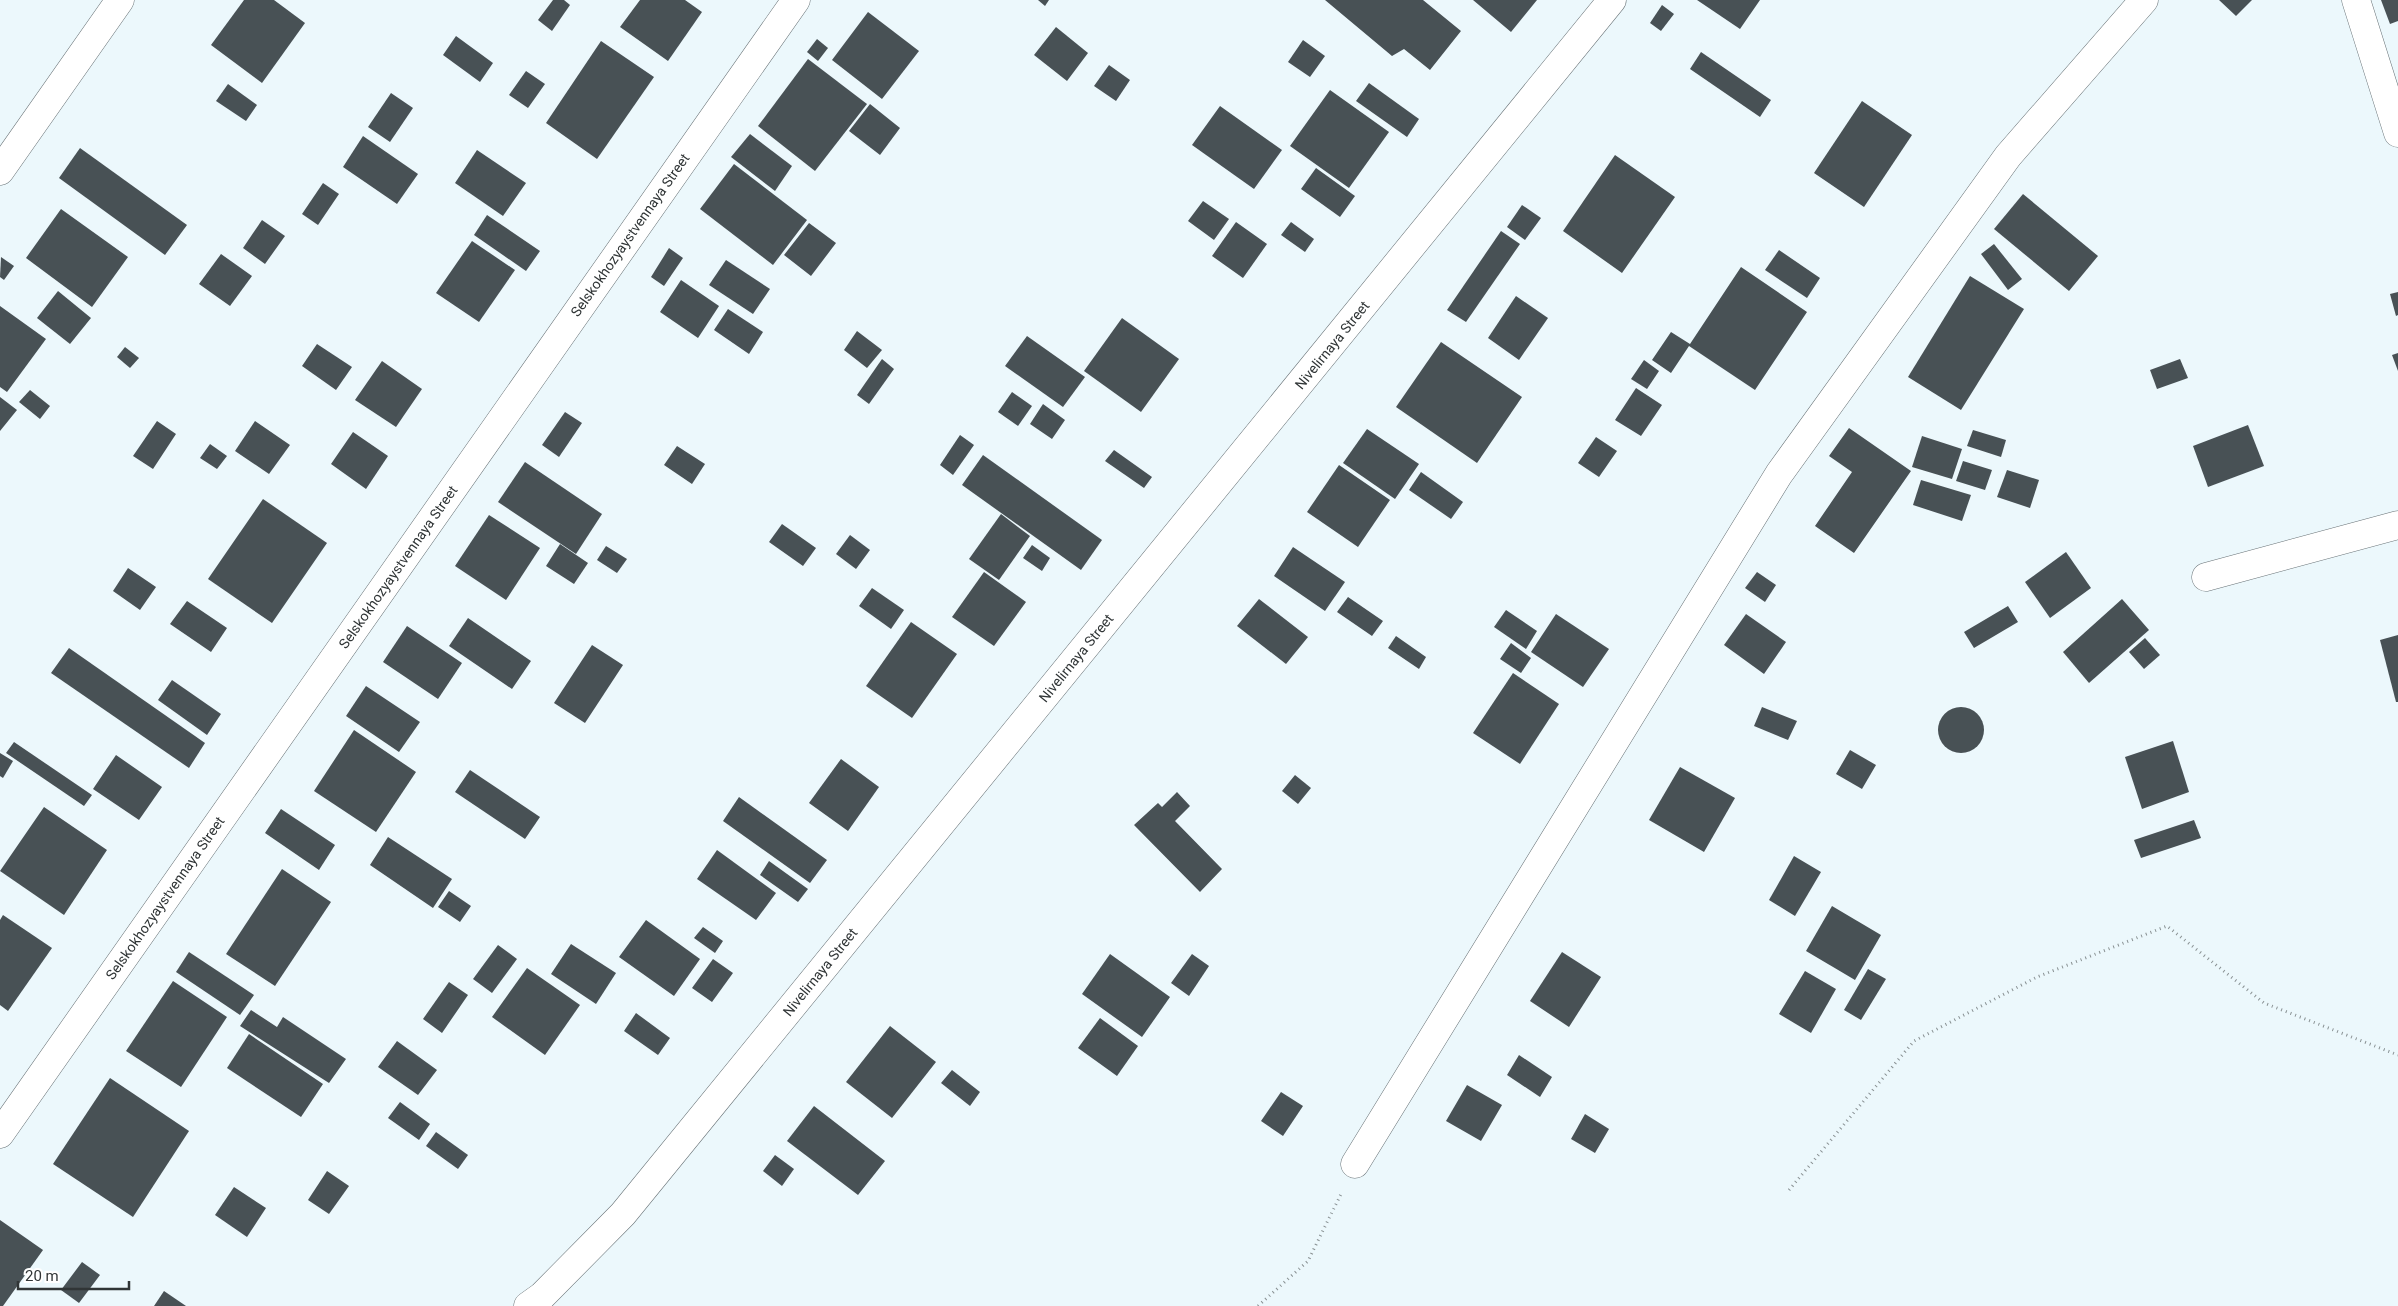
<svg xmlns="http://www.w3.org/2000/svg" width="2398" height="1306" viewBox="0 0 2398 1306" font-family="Roboto,sans-serif">
  <style>
    .building { fill: #485155 }
    .lines { fill: none; stroke-linecap: round; stroke-linejoin: round }
    .minor-casing { stroke: #687276; stroke-width: 29 }
    .path { stroke: #899193; stroke-width: 3; stroke-dasharray: 1 4; stroke-linecap: butt }
    .minor { stroke: #fff; stroke-width: 28 }
    .labels { text-anchor: middle; stroke-width: 5; stroke-linejoin: round; paint-order: stroke }
    .street-label { font-size: 14px; fill: #303536; stroke: #fff }
  </style>
  <rect width="100%" height="100%" fill="#ecf8fc"/>
  <g class="building">
    <polygon points="244,0 274,0 305,23 262,83 211,45"/>
    <polygon points="553,0 564,0 570,5 552,31 538,20"/>
    <polygon points="640,0 685,0 702,12 668,61 620,27"/>
    <polygon points="1038,0 1049,0 1045,6"/>
    <polygon points="1325,0 1423,0 1461,31 1430,70 1404,49 1392,56"/>
    <polygon points="1473,0 1537,0 1511,32"/>
    <polygon points="1697,0 1760,0 1740,29"/>
    <polygon points="2219,0 2252,0 2236,16"/>
    <polygon points="2381,0 2398,0 2398,21 2390,24"/>
    <polygon points="1662,5 1674,14 1661,31 1650,23"/>
    <polygon points="868,12 919,51 882,99 832,60"/>
    <polygon points="1056,27 1088,53 1067,81 1034,55"/>
    <polygon points="456,36 493,63 480,82 443,55"/>
    <polygon points="817,39 828,48 818,61 807,52"/>
    <polygon points="1303,40 1325,56 1310,77 1288,62"/>
    <polygon points="601,41 654,77 597,159 546,123"/>
    <polygon points="1701,52 1771,100 1760,117 1690,69"/>
    <polygon points="808,59 867,104 815,171 758,126"/>
    <polygon points="1109,65 1130,80 1116,101 1094,86"/>
    <polygon points="526,71 545,84 528,108 509,95"/>
    <polygon points="1369,83 1419,119 1407,137 1356,101"/>
    <polygon points="228,84 257,105 246,121 216,101"/>
    <polygon points="1330,90 1389,132 1349,188 1290,146"/>
    <polygon points="391,93 413,108 390,142 368,127"/>
    <polygon points="1862,101 1912,135 1864,207 1814,173"/>
    <polygon points="870,104 900,128 880,155 849,131"/>
    <polygon points="1220,106 1282,150 1254,189 1192,145"/>
    <polygon points="750,134 792,166 775,191 731,157"/>
    <polygon points="363,136 418,174 397,204 343,167"/>
    <polygon points="80,148 187,225 165,255 59,178"/>
    <polygon points="477,150 526,183 503,216 455,183"/>
    <polygon points="1615,155 1675,197 1622,273 1563,231"/>
    <polygon points="734,164 807,220 773,265 700,209"/>
    <polygon points="1316,168 1355,196 1340,217 1301,189"/>
    <polygon points="323,183 339,194 318,225 302,214"/>
    <polygon points="2023,194 2098,256 2069,291 1994,229"/>
    <polygon points="1203,201 1229,219 1214,240 1188,221"/>
    <polygon points="1522,205 1541,218 1525,240 1507,227"/>
    <polygon points="61,209 128,257 92,307 26,258"/>
    <polygon points="487,215 540,251 526,271 474,235"/>
    <polygon points="262,220 285,236 265,264 243,248"/>
    <polygon points="1236,222 1267,244 1243,278 1212,256"/>
    <polygon points="1291,222 1314,239 1305,252 1281,235"/>
    <polygon points="809,223 836,243 811,276 784,255"/>
    <polygon points="1501,231 1520,244 1466,322 1447,310"/>
    <polygon points="472,241 515,270 479,322 436,293"/>
    <polygon points="1994,244 2022,279 2008,290 1981,254"/>
    <polygon points="669,248 683,258 664,286 651,277"/>
    <polygon points="1779,250 1820,278 1807,298 1765,270"/>
    <polygon points="221,254 252,276 230,306 199,284"/>
    <polygon points="1,257 14,266 4,280 0,277"/>
    <polygon points="726,260 770,289 753,314 709,285"/>
    <polygon points="1741,267 1807,312 1755,390 1689,346 1671,373 1652,360 1671,332 1690,344"/>
    <polygon points="1970,276 2024,309 1961,410 1908,377"/>
    <polygon points="681,280 719,306 698,338 660,312"/>
    <polygon points="58,291 91,318 70,344 37,318"/>
    <polygon points="2398,292 2398,315 2396,316 2390,294"/>
    <polygon points="1516,296 1548,318 1519,360 1488,338"/>
    <polygon points="0,306 46,339 7,392 0,387"/>
    <polygon points="728,309 763,332 749,354 714,330"/>
    <polygon points="1122,318 1179,359 1141,412 1084,371"/>
    <polygon points="857,331 882,350 867,368 844,350"/>
    <polygon points="1027,336 1085,377 1063,407 1005,366"/>
    <polygon points="1441,342 1522,397 1477,463 1396,407"/>
    <polygon points="317,344 352,367 336,390 302,366"/>
    <polygon points="125,347 139,358 130,368 117,357"/>
    <polygon points="2398,353 2398,371 2392,355"/>
    <polygon points="882,359 894,369 869,404 857,395"/>
    <polygon points="2180,359 2188,378 2157,389 2150,370"/>
    <polygon points="1644,360 1659,371 1647,389 1631,379"/>
    <polygon points="382,361 422,389 396,427 355,400"/>
    <polygon points="1636,388 1662,405 1641,436 1615,420"/>
    <polygon points="30,390 50,406 40,419 19,402"/>
    <polygon points="1012,392 1032,406 1018,426 998,412"/>
    <polygon points="0,397 17,410 0,431"/>
    <polygon points="1043,404 1065,420 1052,439 1030,424"/>
    <polygon points="565,412 582,423 559,457 542,445"/>
    <polygon points="157,421 176,434 153,469 133,456"/>
    <polygon points="255,421 290,445 269,474 235,451"/>
    <polygon points="2248,425 2264,466 2208,487 2193,446"/>
    <polygon points="1849,428 1911,471 1854,553 1815,526 1852,472 1829,456"/>
    <polygon points="1367,429 1419,464 1395,499 1343,463"/>
    <polygon points="1973,430 2006,440 2001,457 1967,446"/>
    <polygon points="353,432 388,456 366,489 331,464"/>
    <polygon points="960,435 974,445 953,475 940,465"/>
    <polygon points="1922,436 1962,449 1952,479 1912,467"/>
    <polygon points="1596,437 1617,451 1599,477 1578,463"/>
    <polygon points="210,444 227,456 217,469 200,458"/>
    <polygon points="677,446 705,464 692,484 664,465"/>
    <polygon points="1114,450 1152,477 1144,488 1105,461"/>
    <polygon points="983,455 1102,540 1081,570 962,485"/>
    <polygon points="1963,461 1992,470 1985,490 1956,481"/>
    <polygon points="525,462 602,514 576,554 498,502"/>
    <polygon points="1339,465 1390,500 1358,547 1307,512"/>
    <polygon points="2007,470 2039,480 2030,508 1997,497"/>
    <polygon points="1421,472 1463,502 1451,519 1409,490"/>
    <polygon points="1921,480 1971,495 1962,521 1913,505"/>
    <polygon points="263,499 327,543 272,623 208,579"/>
    <polygon points="1001,514 1030,536 999,580 969,559"/>
    <polygon points="489,515 540,548 506,600 455,566"/>
    <polygon points="782,524 816,548 803,566 769,542"/>
    <polygon points="850,535 870,550 856,569 836,554"/>
    <polygon points="560,544 588,563 574,584 546,566"/>
    <polygon points="1032,545 1050,558 1042,571 1023,558"/>
    <polygon points="606,546 627,559 617,573 597,560"/>
    <polygon points="1293,547 1345,582 1325,611 1274,576"/>
    <polygon points="2066,552 2091,588 2050,618 2025,582"/>
    <polygon points="128,568 156,587 140,610 113,591"/>
    <polygon points="984,572 1026,602 994,646 952,617"/>
    <polygon points="1757,572 1776,585 1765,602 1745,588"/>
    <polygon points="872,588 904,610 891,629 859,606"/>
    <polygon points="1348,597 1383,621 1372,636 1337,612"/>
    <polygon points="1259,599 1308,637 1286,664 1237,626"/>
    <polygon points="2122,599 2149,630 2089,683 2063,652"/>
    <polygon points="187,601 227,628 211,652 170,624"/>
    <polygon points="2008,606 2018,622 1974,648 1964,632"/>
    <polygon points="1506,610 1537,631 1526,649 1494,627"/>
    <polygon points="1556,614 1609,649 1583,687 1531,652"/>
    <polygon points="1746,614 1786,642 1764,674 1724,645"/>
    <polygon points="468,618 531,661 512,689 449,646"/>
    <polygon points="911,622 957,654 912,718 866,686"/>
    <polygon points="407,626 462,663 438,699 383,662"/>
    <polygon points="2398,635 2398,702 2396,702 2380,640"/>
    <polygon points="1396,636 1426,657 1419,669 1388,648"/>
    <polygon points="2145,638 2160,655 2144,669 2129,652"/>
    <polygon points="1511,643 1531,658 1521,673 1500,659"/>
    <polygon points="592,645 623,665 585,723 554,703"/>
    <polygon points="69,648 205,743 189,768 51,673"/>
    <polygon points="1513,673 1559,704 1520,764 1473,733"/>
    <polygon points="172,680 221,714 207,735 158,700"/>
    <polygon points="366,686 420,722 399,752 346,716"/>
    <polygon points="1762,707 1797,721 1788,740 1754,726"/>
    <circle cx="1961" cy="730" r="23"/>
    <polygon points="354,730 416,772 376,832 314,791"/>
    <polygon points="2173,741 2189,792 2142,809 2125,757"/>
    <polygon points="14,742 92,795 84,806 6,753"/>
    <polygon points="1850,750 1876,765 1862,789 1836,774"/>
    <polygon points="0,753 13,761 3,778 0,776"/>
    <polygon points="116,755 162,787 139,820 93,789"/>
    <polygon points="841,759 879,787 848,831 809,803"/>
    <polygon points="1680,767 1735,798 1704,852 1649,820"/>
    <polygon points="470,770 540,817 525,839 455,792"/>
    <polygon points="1295,775 1311,788 1298,804 1282,791"/>
    <polygon points="1177,792 1190,806 1175,821 1222,869 1200,892 1134,825 1158,803 1162,807"/>
    <polygon points="739,797 827,860 810,883 723,821"/>
    <polygon points="44,807 107,850 64,915 0,871"/>
    <polygon points="281,809 335,845 319,870 265,833"/>
    <polygon points="2194,820 2201,838 2141,858 2134,840"/>
    <polygon points="388,837 452,879 433,908 370,865"/>
    <polygon points="717,850 776,893 756,920 697,879"/>
    <polygon points="1794,856 1821,872 1795,916 1769,900"/>
    <polygon points="769,861 808,889 798,902 760,875"/>
    <polygon points="282,869 331,902 275,986 226,954"/>
    <polygon points="449,891 471,906 460,922 438,907"/>
    <polygon points="1832,906 1881,935 1855,980 1806,951"/>
    <polygon points="3,915 52,948 8,1011 0,1005 0,920"/>
    <polygon points="646,920 700,959 674,996 619,957"/>
    <polygon points="703,927 723,941 715,953 694,938"/>
    <polygon points="571,944 616,973 596,1004 551,974"/>
    <polygon points="498,945 517,959 492,993 473,979"/>
    <polygon points="189,952 254,995 240,1015 176,972"/>
    <polygon points="1562,952 1601,977 1569,1027 1530,1001"/>
    <polygon points="1110,954 1170,997 1142,1037 1082,994"/>
    <polygon points="1192,954 1209,966 1189,996 1171,983"/>
    <polygon points="713,959 733,973 712,1002 692,988"/>
    <polygon points="527,968 580,1005 545,1055 492,1017"/>
    <polygon points="1868,969 1886,979 1861,1020 1844,1010"/>
    <polygon points="1805,971 1836,989 1811,1033 1779,1014"/>
    <polygon points="173,981 227,1017 181,1087 126,1051"/>
    <polygon points="449,982 468,995 442,1033 423,1019"/>
    <polygon points="251,1010 277,1027 283,1017 346,1059 329,1083 240,1026"/>
    <polygon points="636,1013 670,1038 658,1055 624,1031"/>
    <polygon points="1100,1018 1138,1046 1117,1076 1078,1048"/>
    <polygon points="890,1026 936,1062 892,1118 846,1082"/>
    <polygon points="249,1034 323,1084 301,1117 227,1068"/>
    <polygon points="397,1041 437,1070 418,1095 378,1067"/>
    <polygon points="1519,1055 1552,1077 1540,1097 1507,1075"/>
    <polygon points="952,1070 980,1092 970,1106 941,1083"/>
    <polygon points="110,1078 189,1131 133,1217 53,1164"/>
    <polygon points="1467,1085 1502,1105 1481,1141 1446,1121"/>
    <polygon points="1281,1092 1303,1106 1283,1136 1261,1121"/>
    <polygon points="400,1102 430,1124 419,1140 388,1118"/>
    <polygon points="814,1106 885,1161 858,1195 787,1141"/>
    <polygon points="1585,1114 1609,1129 1595,1153 1571,1139"/>
    <polygon points="436,1132 468,1155 458,1169 426,1146"/>
    <polygon points="775,1155 794,1169 782,1186 763,1171"/>
    <polygon points="327,1171 349,1186 329,1214 308,1200"/>
    <polygon points="234,1187 266,1208 247,1237 215,1215"/>
    <polygon points="0,1220 43,1250 3,1306 0,1306"/>
    <polygon points="82,1262 100,1275 79,1303 61,1290"/>
    <polygon points="164,1291 186,1306 154,1306"/>
  </g>
  <g class="lines">
    <g class="minor-casing">
      <g id="minor">
        <polyline points="2356,0 2398,133"/>
        <polyline points="0,171 120,0"/>
        <polyline points="2206,577 2398,525"/>
        <polyline points="0,1134 796,0"/>
        <polyline points="1355,1164 1779,474 2008,156 2144,0"/>
        <polyline points="528,1306 542,1296 623,1214 1612,0"/>
      </g>
    </g>
    <g class="path">
      <polyline points="1789,1190 1914,1041 2037,977 2167,926 2264,1003 2398,1055"/>
      <polyline points="1258,1306 1308,1261 1341,1194"/>
    </g>
    <use href="#minor" class="minor"/>
  </g>
  <g class="labels">
    <g class="street-label">
      <text transform="translate(630 235) rotate(-55)" y="5">Selskokhozyaystvennaya Street</text>
      <text transform="translate(1332 345) rotate(-51)" y="5">Nivelirnaya Street</text>
      <text transform="translate(398 567) rotate(-55)" y="5">Selskokhozyaystvennaya Street</text>
      <text transform="translate(1076 658) rotate(-51)" y="5">Nivelirnaya Street</text>
      <text transform="translate(165 898) rotate(-55)" y="5">Selskokhozyaystvennaya Street</text>
      <text transform="translate(820 972) rotate(-51)" y="5">Nivelirnaya Street</text>
    </g>
  </g>
  <path d="M18 1281v8h111v-8" fill="none" stroke="#303536" stroke-width="2.5"/>
  <text x="25" y="1281" font-size="15" fill="#303536" stroke="#ffffff" stroke-width="4" paint-order="stroke">20 m</text>
</svg>
